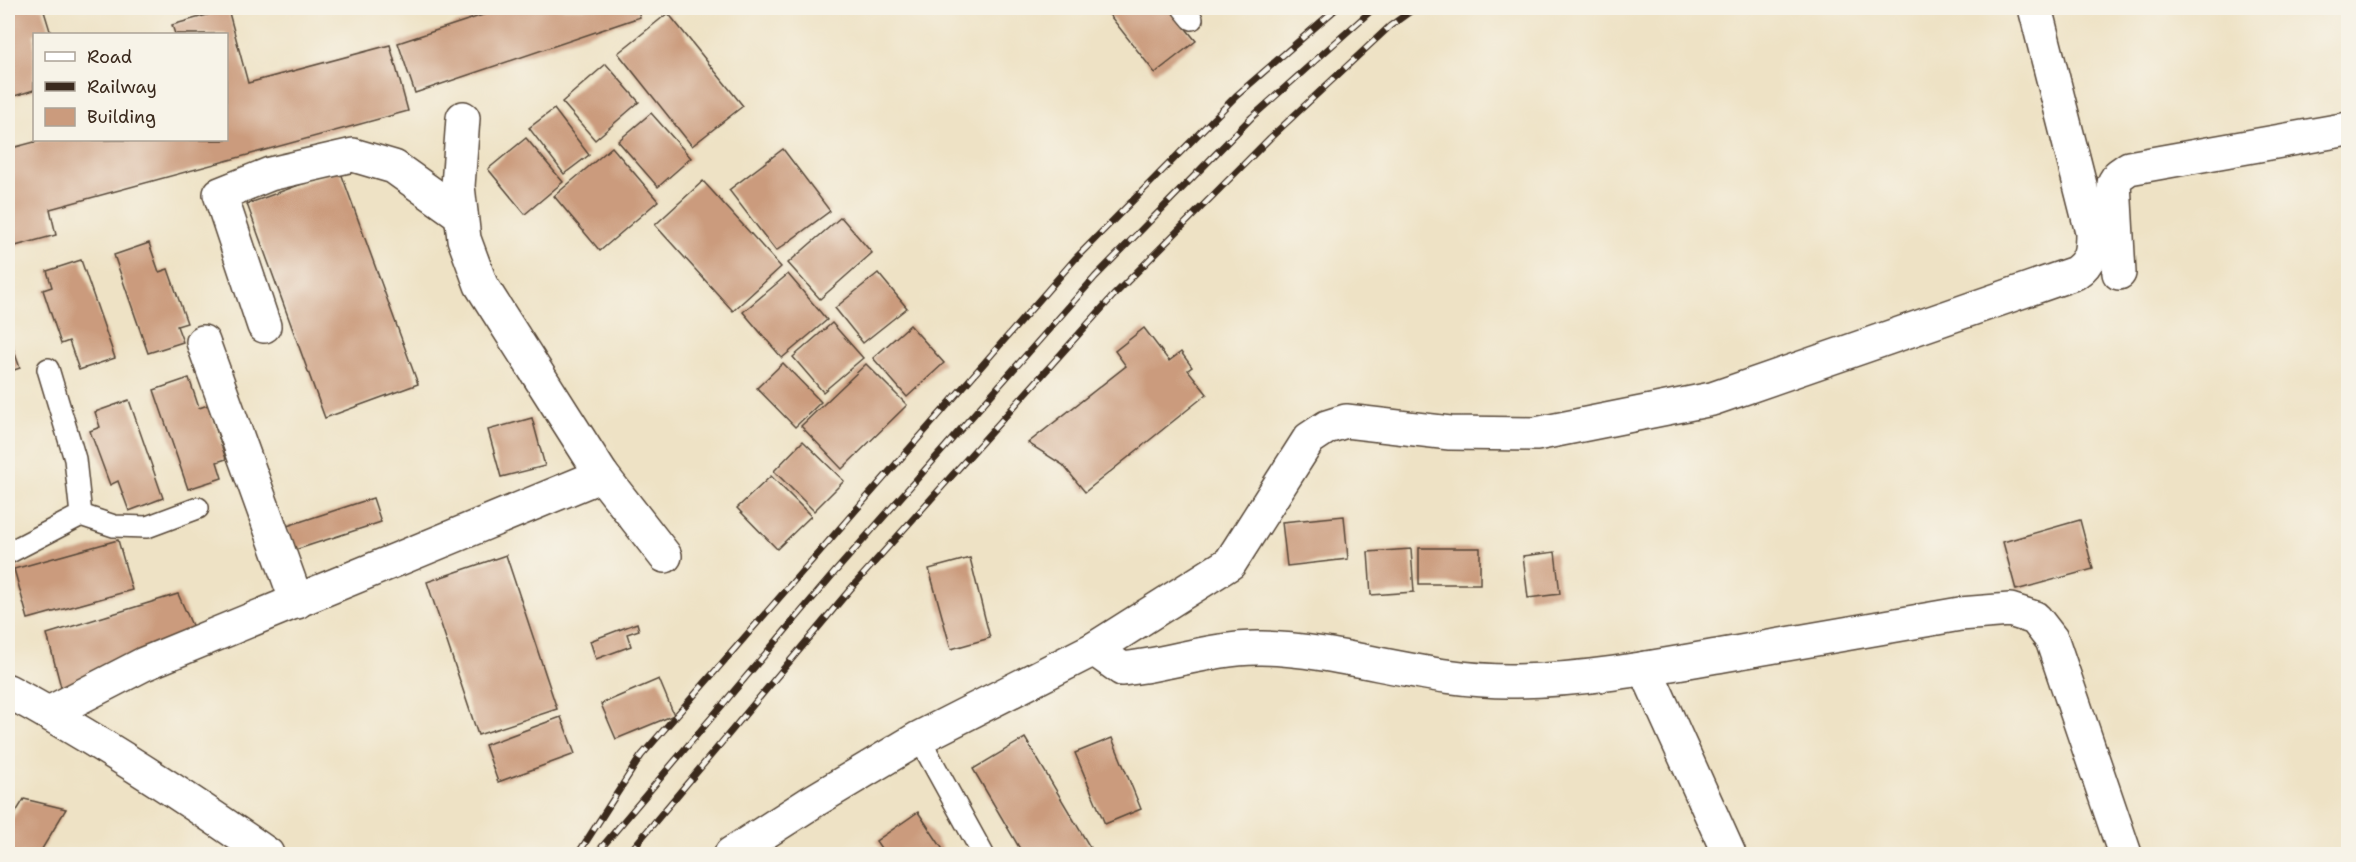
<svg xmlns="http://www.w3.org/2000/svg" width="2356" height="862" viewBox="0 0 2356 862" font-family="'Shantell Sans',sans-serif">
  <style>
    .building { fill: #cb9b7d }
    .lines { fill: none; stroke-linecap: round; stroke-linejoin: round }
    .service-casing { stroke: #564637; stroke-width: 24 }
    .minor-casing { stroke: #564637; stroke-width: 36 }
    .service { stroke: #fff; stroke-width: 21 }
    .minor { stroke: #fff; stroke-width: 33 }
    .rail-casing { stroke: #3b2a1e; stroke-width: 7 }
    .rail { stroke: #f7f3e8; stroke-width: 4.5; stroke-dasharray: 14; stroke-linecap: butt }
  </style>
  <rect width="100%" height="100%" fill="#f7f3e8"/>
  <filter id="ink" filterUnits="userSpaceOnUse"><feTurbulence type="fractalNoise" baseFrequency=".0167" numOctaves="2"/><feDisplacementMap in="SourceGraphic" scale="12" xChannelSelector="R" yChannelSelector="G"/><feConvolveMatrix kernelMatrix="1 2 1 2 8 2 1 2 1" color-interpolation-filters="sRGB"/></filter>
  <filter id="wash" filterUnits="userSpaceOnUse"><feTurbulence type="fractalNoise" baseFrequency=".008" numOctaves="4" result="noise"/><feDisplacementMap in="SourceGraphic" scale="24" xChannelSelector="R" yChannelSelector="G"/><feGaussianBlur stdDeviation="1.35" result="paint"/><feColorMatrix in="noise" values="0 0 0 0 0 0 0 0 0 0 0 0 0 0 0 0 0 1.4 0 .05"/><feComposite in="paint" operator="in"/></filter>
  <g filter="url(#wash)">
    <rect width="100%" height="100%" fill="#eee2c5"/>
    <g id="blocks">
      <g class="building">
        <polygon points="8,8 43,8 51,34 34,34 34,90 8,98"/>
        <polygon points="504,8 637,8 640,17 415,93 398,43"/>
        <polygon points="1104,8 1169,8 1196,41 1155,73"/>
        <polygon points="228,9 248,83 390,45 408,111 50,209 56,235 8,248 8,149 42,140 226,140 226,34 175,34 172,25"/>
        <polygon points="668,13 743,106 692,146 618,53"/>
        <polygon points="606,64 639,102 595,140 562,102"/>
        <polygon points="554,109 589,155 564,174 529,128"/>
        <polygon points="651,113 691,158 658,187 618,141"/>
        <polygon points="526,138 563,182 525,214 488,169"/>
        <polygon points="612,147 658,201 600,251 554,196"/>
        <polygon points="783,149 830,211 776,251 729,190"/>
        <polygon points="340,170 418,384 325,418 247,204"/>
        <polygon points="703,181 781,267 733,311 655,225"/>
        <polygon points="841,217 872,253 820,299 788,263"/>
        <polygon points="149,243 159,272 168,269 187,323 177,326 183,342 148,353 114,255"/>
        <polygon points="81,260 115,358 79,370 69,341 61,344 43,290 52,287 47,271"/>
        <polygon points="878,273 907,308 863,343 835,308"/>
        <polygon points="788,274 827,320 782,358 743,312"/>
        <polygon points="832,323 863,358 823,392 793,357"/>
        <polygon points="910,325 944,363 907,397 873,358"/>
        <polygon points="1144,328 1169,361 1181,352 1192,367 1188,370 1207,394 1085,492 1063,465 1028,443 1126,366 1115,351"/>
        <polygon points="8,334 20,368 8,372"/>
        <polygon points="783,363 821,402 795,427 757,388"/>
        <polygon points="866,364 907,405 842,469 801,426"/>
        <polygon points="189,378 199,408 208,405 226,459 217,462 222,478 188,489 154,390"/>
        <polygon points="129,400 163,498 129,511 118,481 110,485 90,431 100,427 95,412"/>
        <polygon points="532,418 545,466 501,477 488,430"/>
        <polygon points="803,441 844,481 814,511 774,471"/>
        <polygon points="771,476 811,516 777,549 737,508"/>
        <polygon points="373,498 381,522 295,550 287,526"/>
        <polygon points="1344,516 1348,559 1287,566 1282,522"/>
        <polygon points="2080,520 2093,569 2016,590 2003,542"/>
        <polygon points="118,540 132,590 28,619 14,569"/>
        <rect x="1419" y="548" width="61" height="36"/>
        <polygon points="1411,549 1414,592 1371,595 1368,552"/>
        <polygon points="1555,552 1560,594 1528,598 1523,556"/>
        <polygon points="506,555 557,709 478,735 427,582"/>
        <polygon points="970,558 990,638 951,649 929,569"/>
        <polygon points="178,594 195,632 62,691 47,634"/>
        <polygon points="637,623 639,630 627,634 631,646 596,659 590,641"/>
        <polygon points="659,679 674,715 616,739 601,704"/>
        <polygon points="561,717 575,754 498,782 485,745"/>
        <polygon points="1025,738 1094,854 1023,854 973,769"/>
        <polygon points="1112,738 1141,809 1105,824 1075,753"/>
        <polygon points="24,799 66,809 39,854 8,854 8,825"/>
        <polygon points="918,812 946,854 885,854 876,841"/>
      </g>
    </g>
  </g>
  <g filter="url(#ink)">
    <use href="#blocks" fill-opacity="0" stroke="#564637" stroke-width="1.5"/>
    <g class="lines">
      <g class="service-casing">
        <g id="service">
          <polyline points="1183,8 1192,19"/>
          <polyline points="81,515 114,526 147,527 198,508"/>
          <polyline points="8,553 81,515 75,459 48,369"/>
          <polyline points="919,738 983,854"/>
        </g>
      </g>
      <g class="minor-casing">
        <g id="minor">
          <polyline points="463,118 458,186 464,239 481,285 602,475 665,556"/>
          <polyline points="2119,273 2114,183 2119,175 2129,168 2348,129"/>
          <polyline points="264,326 220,194 270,174 353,155 394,167 461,215"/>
          <polyline points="203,342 297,602"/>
          <path d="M1094,649L1122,669C1168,665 1214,647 1261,648C1347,650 1430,683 1517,681C1586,680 1655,667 1723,655C1802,641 1881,627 1960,614L2010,610L2035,618L2052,640L2125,854"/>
          <polyline points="1645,668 1729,854"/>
          <path d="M8,691C97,739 184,796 267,854"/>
          <polyline points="49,713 144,664 602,475"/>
          <path d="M731,854L812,802L919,738L1094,649L1230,563L1309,439L1327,427L1346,421L1450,433L1536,434L1712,399L2075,273C2091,262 2092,251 2092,232L2035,8"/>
        </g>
      </g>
      <use href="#service" class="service"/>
      <use href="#minor" class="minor"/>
      <g class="rail-casing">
        <g id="rail">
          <polyline points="578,854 641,756 1075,259 1236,96 1337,8"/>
          <polyline points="596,854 834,573 1095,277 1252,117 1374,8"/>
          <polyline points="628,854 853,586 1113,296 1270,138 1390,26 1415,8"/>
        </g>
      </g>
      <use href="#rail" class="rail"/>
    </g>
  </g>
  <rect width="2356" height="862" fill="none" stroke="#f7f3e8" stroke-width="30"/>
  <rect x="33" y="33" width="195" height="108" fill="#f7f3e8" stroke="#aca397" stroke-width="1.5"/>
  <rect x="45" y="52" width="30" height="9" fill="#ffffff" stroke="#aca397" stroke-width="1.5"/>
  <text x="87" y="63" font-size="18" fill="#3b2a1e">Road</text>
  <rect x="45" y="82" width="30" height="9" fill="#3b2a1e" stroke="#aca397" stroke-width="1.5"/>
  <text x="87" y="93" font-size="18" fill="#3b2a1e">Railway</text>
  <rect x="45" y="108" width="30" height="18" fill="#cb9b7d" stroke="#aca397" stroke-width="1.5"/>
  <text x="87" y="123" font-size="18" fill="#3b2a1e">Building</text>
</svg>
